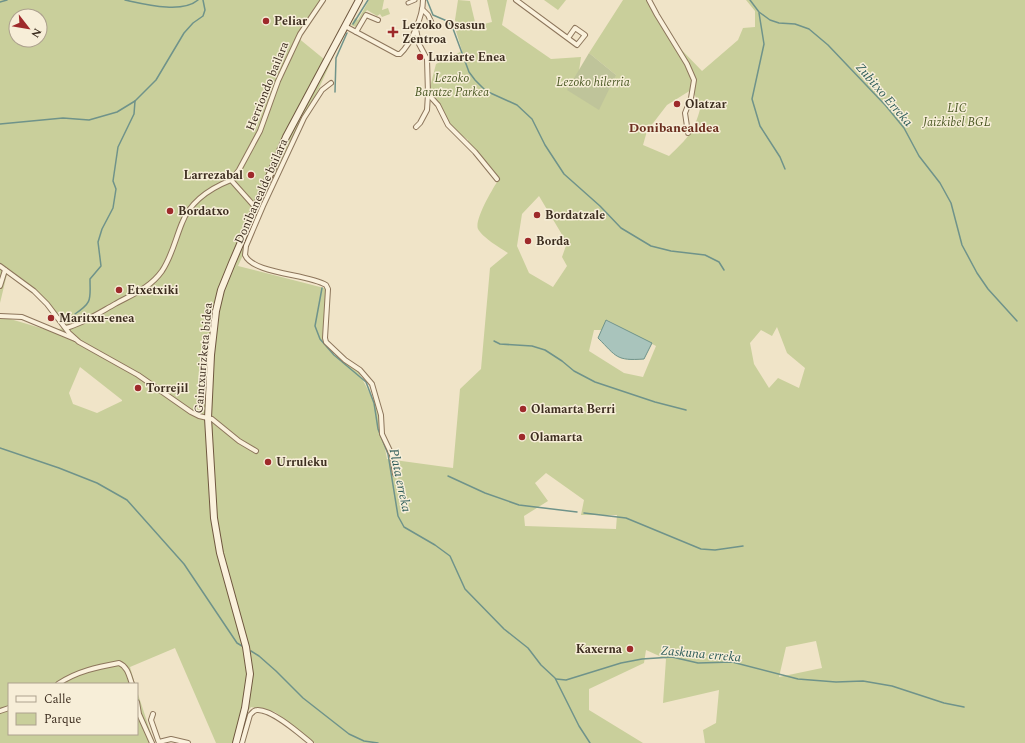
<svg xmlns="http://www.w3.org/2000/svg" width="1025" height="743" viewBox="0 0 1025 743" font-family="Spectral,serif">
  <style>
    .green { fill: #c9cf9b; fill-rule: evenodd }
    .cemetery { fill: #bfc49a }
    .water { fill: #a9c4bc; stroke: #6f938a }
    .lines { fill: none; stroke-linecap: round; stroke-linejoin: round }
    .stream { stroke: #6f938a; stroke-width: 1.5 }
    .pedestrian-casing { stroke: #8d765c; stroke-width: 5 }
    .minor-casing { stroke: #8d765c; stroke-width: 6 }
    .secondary-casing { stroke: #6f573f; stroke-width: 8 }
    .pedestrian { stroke: #faf1dc; stroke-width: 3 }
    .minor { stroke: #faf1dc; stroke-width: 4 }
    .secondary { stroke: #faf1dc; stroke-width: 6 }
    .poi-dot { fill: #9e2a2b; stroke: #f7eed8; stroke-width: 1.5 }
    .labels { text-anchor: middle; stroke-width: 3; stroke-linejoin: round; paint-order: stroke }
    .poi-label { font-size: 12px; font-weight: bold; fill: #3d2e20; stroke: #f7eed8; text-anchor: start }
    .park-label { font-size: 12px; font-style: italic; fill: #4d5a26; stroke: #f7eed8 }
    .street-label { font-size: 12px; fill: #3d2e20; stroke: #f7eed8 }
    .water-label { font-size: 13px; font-style: italic; fill: #2f5d5a; stroke: #f7eed8 }
    .neighbourhood-label { font-size: 13px; font-weight: bold; fill: #6b2e1e; stroke: #f7eed8 }
  </style>
  <rect width="100%" height="100%" fill="#f0e4c8"/>
  <g class="green">
    <path d="M0,0H323L297,37L330,64L238,266L328,289L325,339L334,355L358,371L377,407L387,459L453,468L460,389L481,369L490,268L508,253C500,248 482,237 478,229C474,220 493,188 499,179L468,142V140L464,137L462,136L450,125L439,105L429,91L436,64L462,51L456,31L492,22L487,0H507L502,25L551,59L581,57L579,71L616,75L589,53L623,0H651L672,40L702,71L738,40L743,28L755,27V11L746,0H1025V743H705L703,730L716,723L719,690L663,703L666,659L646,650L644,663L589,689V710L643,743H315L275,712L251,707L246,713L238,743H216L175,648L130,667L135,684H9V734H137V691L154,743H0V316L51,331L63,328L42,298L7,274L0,303ZM16,16H40V40H16ZM691,90L701,105C695,131 688,138 669,156L643,145L647,131L667,105ZM539,196L567,243L562,257L567,266L553,287L529,273L517,246L522,214ZM607,320L656,346L643,377L624,373L589,351L594,330H602ZM777,327L787,353L805,368L799,388L778,378L769,388L754,364L750,343L761,330L772,336ZM80,367L122,400V401L97,413L73,404L69,393ZM546,473L584,500L581,515H617L616,529L525,526L524,516L548,501L535,483ZM816,641L822,668L779,677L786,647Z"/>
    <polygon points="369,0 384,0 382,10 388,8 390,14 382,17 380,14 377,16 367,10 356,27 351,25 355,18 358,20"/>
    <polygon points="458,0 470,1 475,22 458,27 455,20"/>
    <polygon points="544,0 566,0 558,10"/>
  </g>
  <polygon class="cemetery" points="589,53 616,75 599,110 567,90"/>
  <path class="water" d="M606,320L652,343L644,359C616,361 617,357 598,338Z"/>
  <g class="lines">
    <g class="stream">
      <path d="M125,0C144,4 182,14 198,0"/>
      <polyline points="427,0 433,15 447,21 452,26 469,72 475,80 486,91 517,105 532,119 545,145 564,174 600,206 621,228 651,246 671,251 705,255 719,262 724,270"/>
      <polyline points="750,0 759,12 770,20 779,23 795,24 809,29 828,45 886,106 904,128 919,156 940,183 951,203 962,245 977,273 988,289 1017,321"/>
      <polyline points="0,2 7,0"/>
      <polyline points="759,13 764,44 752,99 760,126 780,157 785,169"/>
      <polyline points="353,24 368,0"/>
      <polyline points="335,92 336,58 347,33"/>
      <polyline points="0,124 63,118 89,120 117,112 135,101 156,80 184,33 193,23 203,16 205,10 203,0"/>
      <polyline points="322,288 315,326 320,339 334,355 366,382 374,403 378,429 388,454 398,516 404,527 435,545 450,556 465,589 504,629 528,648 541,665 555,678 579,726 590,743"/>
      <path d="M75,314C93,302 90,299 90,279L101,266L98,242L102,229L113,208L116,189L113,181L118,147L134,114L135,101"/>
      <polyline points="494,341 500,344 532,346 545,350 562,361 574,371 595,382 655,402 686,410"/>
      <polyline points="0,448 59,468 97,483 127,500 184,564 237,643 242,646"/>
      <polyline points="448,476 485,493 519,505 577,512"/>
      <polyline points="584,513 626,518 701,549 715,550 743,546"/>
      <polyline points="251,651 259,656 276,671 303,698 349,734 364,741 378,743"/>
      <polyline points="556,679 566,680 621,663 642,659 672,657 698,663 732,662 798,679 836,682 863,681 892,686 944,703 964,707"/>
    </g>
    <g class="pedestrian-casing">
      <polyline id="pedestrian" points="408,3 415,0"/>
    </g>
    <g class="minor-casing">
      <g id="minor">
        <polyline points="516,0 577,45 585,35 575,28 568,38"/>
        <polyline points="649,0 657,15 687,64 694,80 691,98 685,113 688,133"/>
        <polyline points="422,9 428,15 433,26"/>
        <path d="M345,26L397,54H400C411,44 423,16 423,0"/>
        <polyline points="416,29 419,44 427,59 428,94 427,110 420,123 416,127"/>
        <polyline points="356,32 366,15 378,20"/>
        <path d="M331,83L322,90L304,118L263,206L246,246L245,255C253,274 308,274 326,285L328,289L325,338L326,342L345,360L360,370L372,384L381,415L382,434L392,455L395,474"/>
        <polyline points="428,94 438,105 448,125 475,152 497,179"/>
        <polyline points="231,180 239,170 260,131 278,81 300,34 323,0"/>
        <polyline points="0,266 34,291 47,304 69,333 79,342 138,375 191,412 199,416 212,419 239,441 256,451"/>
        <polyline points="0,286 5,270"/>
        <polyline points="0,316 22,317 75,339"/>
        <path d="M66,328C84,323 99,313 115,304C133,294 150,288 162,271C172,256 175,240 182,223C190,202 211,188 231,180L255,207"/>
        <path d="M58,684C77,671 98,667 119,663C128,667 129,676 132,684"/>
        <polyline points="137,702 139,714 152,743"/>
        <polyline points="0,711 9,708"/>
        <polyline points="153,714 151,720 159,743"/>
        <polyline points="159,742 171,739 188,743"/>
        <path d="M242,743L250,715C252,713 254,710 257,710C272,709 300,734 311,743"/>
      </g>
    </g>
    <g class="secondary-casing">
      <polyline id="secondary" points="236,743 245,708 250,674 246,647 220,553 214,518 208,418 211,355 216,311 221,290 232,263 286,137 359,0"/>
    </g>
    <use href="#pedestrian" class="pedestrian"/>
    <use href="#minor" class="minor"/>
    <use href="#secondary" class="secondary"/>
  </g>
  <g class="poi-dot">
    <circle cx="266" cy="21" r="4"/>
    <path d="M391 26h4v4h4v4h-4v4h-4v-4h-4v-4h4z"/>
    <circle cx="420" cy="57" r="4"/>
    <circle cx="677" cy="104" r="4"/>
    <circle cx="251" cy="175" r="4"/>
    <circle cx="170" cy="211" r="4"/>
    <circle cx="537" cy="215" r="4"/>
    <circle cx="528" cy="241" r="4"/>
    <circle cx="119" cy="290" r="4"/>
    <circle cx="51" cy="318" r="4"/>
    <circle cx="138" cy="388" r="4"/>
    <circle cx="523" cy="409" r="4"/>
    <circle cx="522" cy="437" r="4"/>
    <circle cx="268" cy="462" r="4"/>
    <circle cx="630" cy="649" r="4"/>
  </g>
  <g class="labels">
    <g class="poi-label">
      <text x="274" y="25">Peliar</text>
      <text x="402" y="29">Lezoko Osasun<tspan x="402" dy="14">Zentroa</tspan></text>
      <text x="428" y="61">Luziarte Enea</text>
      <text x="685" y="108">Olatzar</text>
      <text x="243" y="179" text-anchor="end">Larrezabal</text>
      <text x="178" y="215">Bordatxo</text>
      <text x="545" y="219">Bordatzale</text>
      <text x="536" y="245">Borda</text>
      <text x="127" y="294">Etxetxiki</text>
      <text x="59" y="322">Maritxu-enea</text>
      <text x="146" y="392">Torrejil</text>
      <text x="531" y="413">Olamarta Berri</text>
      <text x="530" y="441">Olamarta</text>
      <text x="276" y="466">Urruleku</text>
      <text x="622" y="653" text-anchor="end">Kaxerna</text>
    </g>
    <g class="park-label">
      <text x="452" y="82">Lezoko<tspan x="452" dy="14">Baratze Parkea</tspan></text>
      <text x="593" y="86">Lezoko hilerria</text>
      <text x="957" y="112">LIC<tspan x="957" dy="14">Jaizkibel BGL</tspan></text>
    </g>
    <g class="street-label">
      <text transform="translate(267 86) rotate(-68)" y="4">Herriondo bailara</text>
      <text transform="translate(261 191) rotate(-66)" y="4">Donibanealde bailara</text>
      <text transform="translate(203 358) rotate(-85)" y="4">Gaintxurizketa bidea</text>
    </g>
    <g class="water-label">
      <text transform="translate(885 94) rotate(49)" y="5">Zubitxo Erreka</text>
      <text transform="translate(401 480) rotate(78)" y="5">Plata erreka</text>
      <text transform="translate(701 653) rotate(5)" y="5">Zaskuna erreka</text>
    </g>
    <g class="neighbourhood-label">
      <text x="674" y="132">Donibanealdea</text>
    </g>
  </g>
  <rect x="8" y="683" width="130" height="52" fill="#f7eed8" stroke="#ada18e"/>
  <rect x="16" y="696" width="20" height="6" fill="#faf1dc" stroke="#ada18e"/>
  <text x="44" y="703" font-size="12" fill="#3d2e20">Calle</text>
  <rect x="16" y="713" width="20" height="12" fill="#c9cf9b" stroke="#ada18e"/>
  <text x="44" y="723" font-size="12" fill="#3d2e20">Parque</text>
  <g transform="translate(28 28) rotate(121)"><circle r="19" fill="#f7eed8" stroke="#ada18e"/>
  <path d="M0-3L7 15L0 10L-7 15Z" fill="#9e2a2b"/>
  <text y="-6" font-size="11" font-weight="bold" text-anchor="middle" fill="#3d2e20">N</text>
  </g>
</svg>
